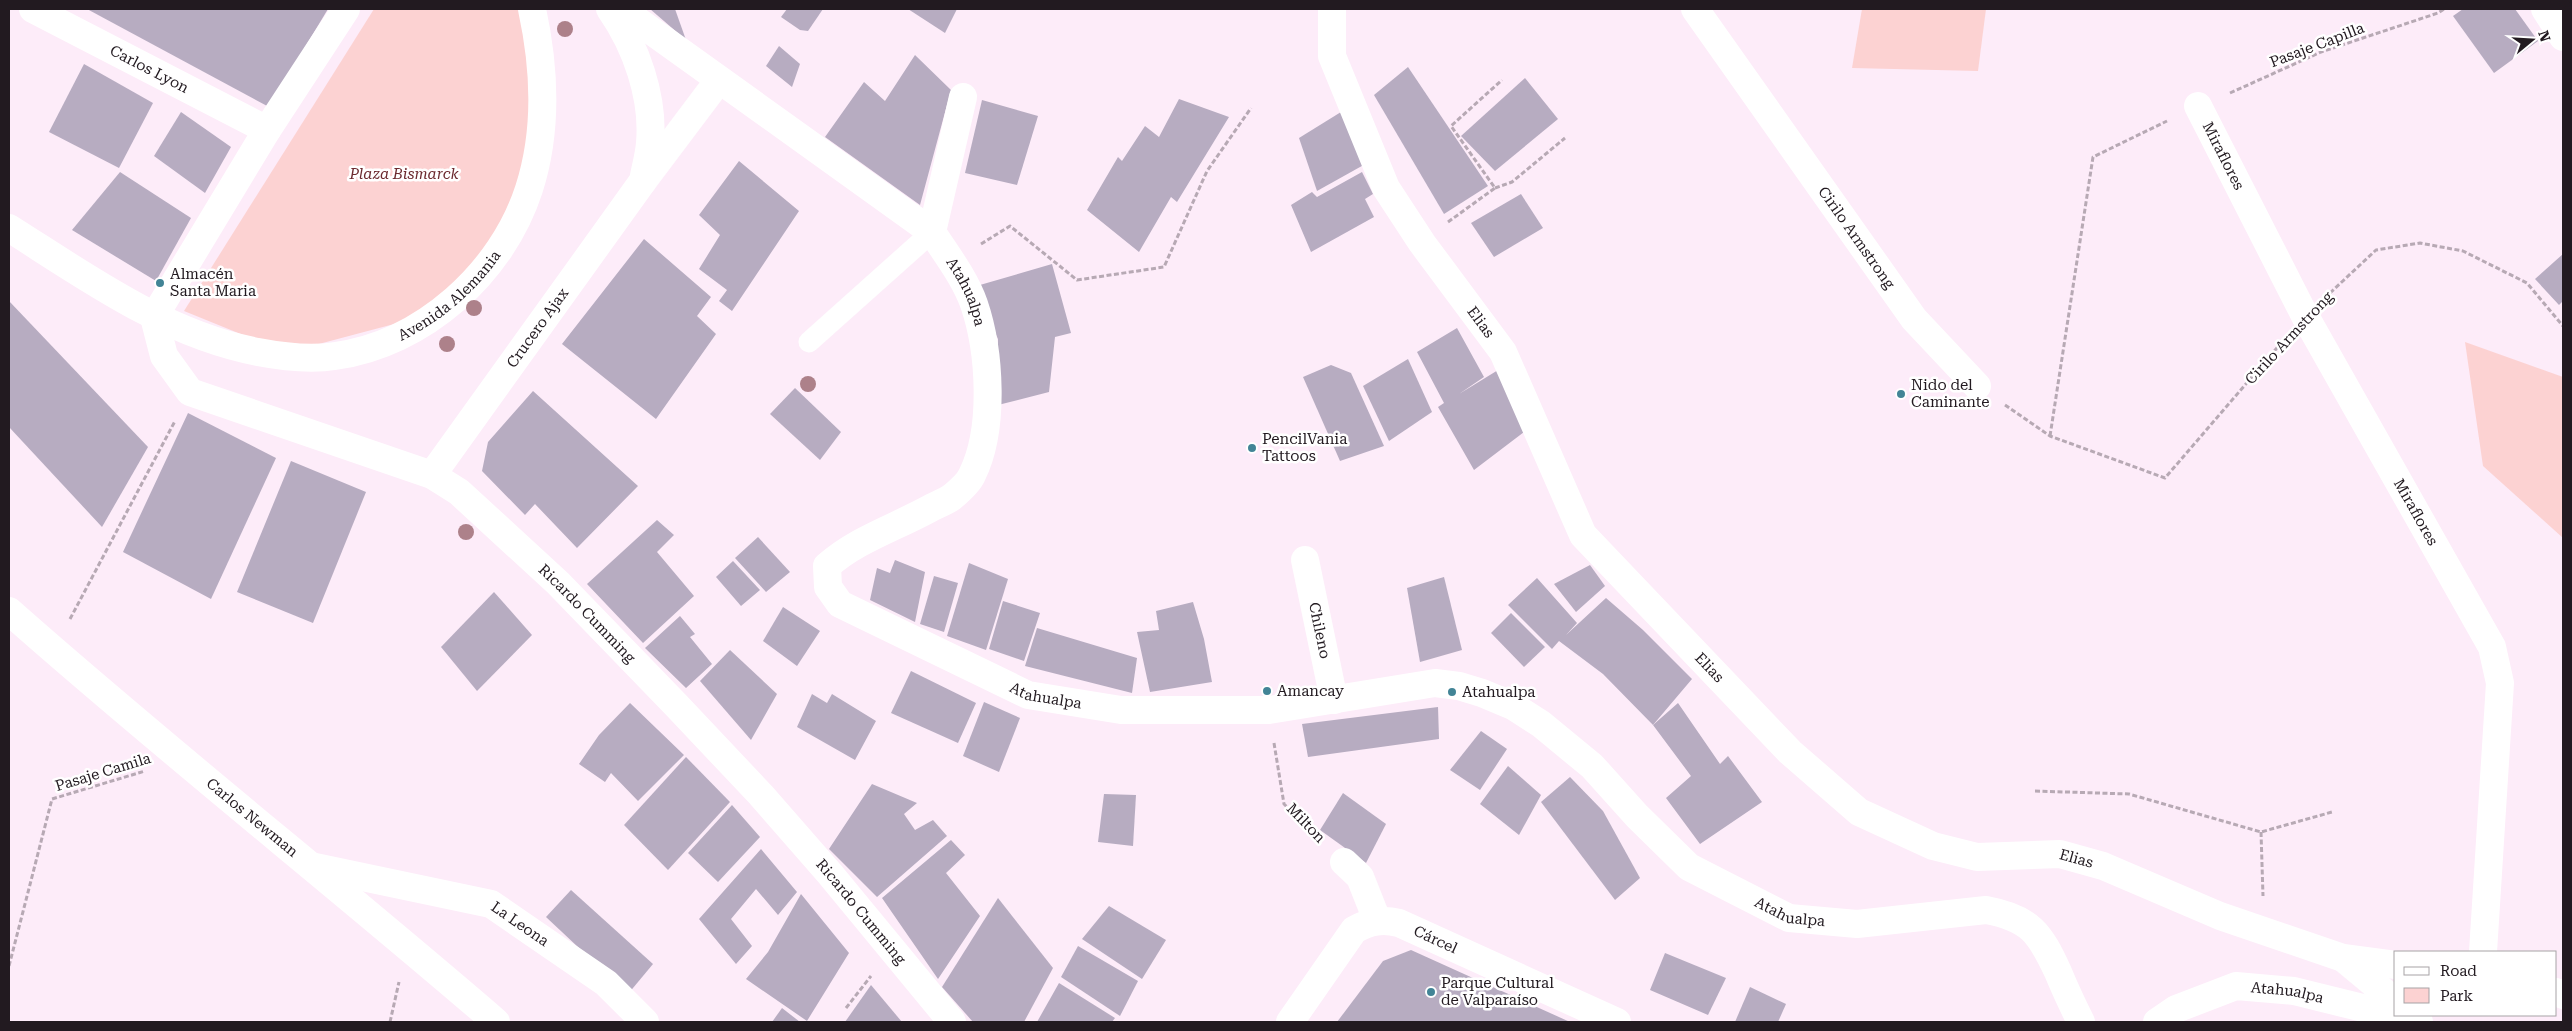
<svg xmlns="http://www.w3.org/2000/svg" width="2572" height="1031" viewBox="0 0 2572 1031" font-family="'Roboto Serif',serif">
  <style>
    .green { fill: #fcd2d2 }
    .building { fill: #b7acc1 }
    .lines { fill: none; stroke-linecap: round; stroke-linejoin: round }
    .path { stroke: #b7a9b4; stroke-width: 3; stroke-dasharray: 5 2.5; stroke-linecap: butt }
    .service { stroke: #fff; stroke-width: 21 }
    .minor { stroke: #fff; stroke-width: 28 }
    .secondary { stroke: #fff; stroke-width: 28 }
    .tree { fill: #ad818a }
    .poi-dot { fill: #428496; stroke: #fff; stroke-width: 2 }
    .labels { text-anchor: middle; stroke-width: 5; stroke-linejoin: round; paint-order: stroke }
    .street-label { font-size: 15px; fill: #221a20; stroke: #fff }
    .park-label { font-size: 15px; font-style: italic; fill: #6c2a2f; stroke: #fff }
    .poi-label { font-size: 15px; fill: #221a20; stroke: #fff; text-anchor: start }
  </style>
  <rect width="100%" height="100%" fill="#fdecf9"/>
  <g class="green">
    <polygon points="374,9 526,9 540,89 509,219 476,270 413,319 315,345 258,341 184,311"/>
    <polygon points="1862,9 1986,9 1978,71 1852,68"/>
    <polygon points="2465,342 2563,377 2563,538 2483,466"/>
  </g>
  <g class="building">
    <polygon points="87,9 328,9 269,107"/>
    <polygon points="650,9 675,9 686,40"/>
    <polygon points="787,9 823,9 808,31 800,30 781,17"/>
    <polygon points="908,9 957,9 945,33"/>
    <polygon points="2463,9 2515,9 2538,41 2494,73 2453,16"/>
    <polygon points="779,46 800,64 792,87 766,66"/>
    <polygon points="915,55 951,90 920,205 825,137 864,82 885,101"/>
    <polygon points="84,64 153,103 119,168 49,132"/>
    <polygon points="1408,67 1488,186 1444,214 1374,95"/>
    <polygon points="1525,78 1558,119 1495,171 1461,136"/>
    <polygon points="1179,99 1229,117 1177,202 1171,197 1139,252 1087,210 1118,157 1122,161 1145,126 1159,137"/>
    <polygon points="982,100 1038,116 1017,185 965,173"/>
    <polygon points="181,112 231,147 205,193 154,156"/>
    <polygon points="1341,112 1369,162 1317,191 1299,138"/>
    <polygon points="739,161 799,211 732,311 719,301 727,290 699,269 720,235 699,215"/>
    <polygon points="120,172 191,218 156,281 72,230"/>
    <polygon points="1362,172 1373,194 1365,199 1374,217 1311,252 1291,205 1312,192 1317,197"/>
    <polygon points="1521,194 1543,228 1494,257 1471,223"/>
    <polygon points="644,239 711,297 697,316 716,334 656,419 562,344"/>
    <polygon points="2563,254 2563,301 2559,305 2535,279"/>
    <polygon points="1052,264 1071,333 1055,337 1049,392 998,405 998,339 973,287"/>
    <polygon points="9,301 148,447 102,527 9,427"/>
    <polygon points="1457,328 1484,377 1459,394 1503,367 1532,426 1474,470 1438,407 1444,403 1417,352"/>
    <polygon points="1408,359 1432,412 1389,441 1363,386"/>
    <polygon points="1331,365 1351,373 1384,446 1340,461 1303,377"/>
    <polygon points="795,388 841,432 820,460 770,414"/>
    <polygon points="533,391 638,486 577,548 535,504 525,515 482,471 488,442"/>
    <polygon points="188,413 276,458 211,599 123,552"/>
    <polygon points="291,461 366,492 313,623 237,592"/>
    <polygon points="657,520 674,535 657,552 694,596 643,643 587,584"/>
    <polygon points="758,537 790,572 766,592 735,558"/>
    <polygon points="895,560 925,572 915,622 870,600 877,568 890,573"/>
    <polygon points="733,561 760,590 741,606 716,577"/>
    <polygon points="969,563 1008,579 986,650 947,636"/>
    <polygon points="1590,565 1605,586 1576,612 1554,584"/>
    <polygon points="934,576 958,583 944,632 920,624"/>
    <polygon points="1444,577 1462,650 1420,662 1407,588"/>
    <polygon points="1537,578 1577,623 1566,635 1606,598 1643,630 1692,679 1653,725 1603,674 1559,641 1552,649 1508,605"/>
    <polygon points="494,592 532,635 477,691 441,647"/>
    <polygon points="1003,601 1040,613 1024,661 989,649"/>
    <polygon points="1193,602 1204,639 1212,682 1150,692 1137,632 1159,630 1156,611"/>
    <polygon points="783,607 820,631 797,666 763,641"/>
    <polygon points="1511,613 1545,647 1524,667 1491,633"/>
    <polygon points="680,616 695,634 690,637 712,664 686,688 645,648"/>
    <polygon points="1037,628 1137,658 1132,693 1025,666"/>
    <polygon points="730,650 777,694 751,740 700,681"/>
    <polygon points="911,671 976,703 958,743 891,713"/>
    <polygon points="812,694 827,703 832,694 876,721 855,760 797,727"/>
    <polygon points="984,702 1020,718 999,772 963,756"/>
    <polygon points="630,703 684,755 638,801 611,773 605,782 579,764 599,735"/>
    <polygon points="1678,703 1720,764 1728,756 1762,802 1700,844 1666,798 1691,776 1653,725"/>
    <polygon points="1438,707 1439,739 1308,757 1302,724"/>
    <polygon points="1481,731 1507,749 1480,790 1450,770"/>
    <polygon points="686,757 730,802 668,870 624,825"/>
    <polygon points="1508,766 1541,795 1519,835 1480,804"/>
    <polygon points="1570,777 1603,811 1640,878 1615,900 1541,802"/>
    <polygon points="872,784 917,803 904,814 915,830 933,820 947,836 877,897 829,849"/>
    <polygon points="1343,793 1386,824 1366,863 1320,830"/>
    <polygon points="1104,794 1136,795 1133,846 1098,842"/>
    <polygon points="732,805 760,837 718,882 688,853"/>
    <polygon points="951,840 965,855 946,873 980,916 938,979 882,898"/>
    <polygon points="761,849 797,892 778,915 756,889 731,919 752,946 736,964 699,919"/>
    <polygon points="571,890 653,964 628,994 546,917"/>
    <polygon points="801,894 849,953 807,1021 746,979 768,952"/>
    <polygon points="998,898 1053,968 1024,1022 973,1022 942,987"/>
    <polygon points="1109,906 1166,940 1142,979 1082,939"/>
    <polygon points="1078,946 1138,981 1120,1016 1061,977"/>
    <polygon points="1411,950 1570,1022 1337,1022 1383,961"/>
    <polygon points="1665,953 1726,978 1708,1015 1650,990"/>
    <polygon points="1059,983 1115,1018 1112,1022 1037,1022"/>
    <polygon points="871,985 902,1022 845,1022"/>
    <polygon points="1750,987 1786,1004 1778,1022 1735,1022"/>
    <polygon points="782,1008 800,1022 772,1022"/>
  </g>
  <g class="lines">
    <g class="path">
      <polyline points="2230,93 2321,52 2438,13 2444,9"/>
      <polyline points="1495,188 1512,182 1565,138"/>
      <polyline points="1448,222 1495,188 1451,126 1502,80"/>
      <polyline points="981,244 1010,226 1077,280 1164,267 1207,171 1251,108"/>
      <polyline points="2330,293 2376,250 2420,243 2463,251 2527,283 2563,326"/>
      <polyline points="2005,405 2050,436 2165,478 2282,342"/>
      <polyline points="2050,436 2093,157 2167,121"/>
      <polyline points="70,619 175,421"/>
      <polyline points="1274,743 1284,804 1320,839"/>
      <polyline points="2035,791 2129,794 2261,832 2332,812"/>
      <polyline points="2261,832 2263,896"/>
      <polyline points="9,966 52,799 145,771"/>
      <polyline points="846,1008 871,976"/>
      <polyline points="390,1022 399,982"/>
    </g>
    <polyline class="service" points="809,342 932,232"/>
    <g class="minor">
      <path id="s1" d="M33,9L267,130"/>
      <path id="s2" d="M621,9L932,232C946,254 965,278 974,304C990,351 995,429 972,475C969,482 958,492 952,497C945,502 936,505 929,509C894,528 856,540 827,566L828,587L840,604L1028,695L1121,710H1269L1435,683L1459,686L1482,693L1513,706L1541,724L1592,766L1637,816L1689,867L1789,918L1857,924L1986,910C2030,918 2040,933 2058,972C2065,989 2073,1006 2081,1022"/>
      <path id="s3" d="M1332,9V56L1386,188L1422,243L1503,352L1583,535L1790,752L1859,812L1933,846L1977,857L2060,854L2103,866L2220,916L2343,958L2396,965"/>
      <path id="s4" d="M1695,9L1914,319L1977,386"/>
      <polyline points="2545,9 2563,37"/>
      <path id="s5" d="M2198,106L2305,316L2492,647L2500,683L2483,952"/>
      <polyline points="643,181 719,80"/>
      <polyline points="932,232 963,97"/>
      <path id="s6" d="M1305,560L1334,700"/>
      <path id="s7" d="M9,611C168,752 335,883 496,1022"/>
      <polyline points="1344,862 1360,877 1377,920"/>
      <path id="s8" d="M315,867L491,904L606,983L645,1022"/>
      <polyline points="2343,958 2396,1002"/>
      <polyline points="2556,992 2563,995"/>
      <polyline points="2412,1015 2419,1022"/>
      <path id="s9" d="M1290,1022L1354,930C1370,921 1382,919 1399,923L1617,1022"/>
      <path id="s10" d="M2157,1022L2176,1009L2236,986L2294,991L2363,1008L2391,1022"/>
    </g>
    <g class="secondary">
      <path id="s11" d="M9,228C88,278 165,334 258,352C284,357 310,360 335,356C423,344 502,273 529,189C548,130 545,69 532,9"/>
      <path id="s12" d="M154,317L164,356L190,392L432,475L459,492L558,583L677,706L761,795L830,874L952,1022"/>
      <polyline points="154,317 267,130 346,9"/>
      <path id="s13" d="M432,475L643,181C645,169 649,156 650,143C654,97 636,46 610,9"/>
    </g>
  </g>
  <g class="tree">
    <circle cx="565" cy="29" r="8"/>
    <circle cx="474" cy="308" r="8"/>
    <circle cx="447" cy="344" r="8"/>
    <circle cx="808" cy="384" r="8"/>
    <circle cx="466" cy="532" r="8"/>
  </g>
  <g class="poi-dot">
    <circle cx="160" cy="283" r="5"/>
    <circle cx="1901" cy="394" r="5"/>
    <circle cx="1252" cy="448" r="5"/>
    <circle cx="1267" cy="691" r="5"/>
    <circle cx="1452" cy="692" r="5"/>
    <circle cx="1431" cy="992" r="5"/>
  </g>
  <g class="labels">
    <g class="street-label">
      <text transform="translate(2317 45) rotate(-21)" y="5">Pasaje Capilla</text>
      <text dy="5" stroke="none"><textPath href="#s1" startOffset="131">Carlos Lyon</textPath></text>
      <text dy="5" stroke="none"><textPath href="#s5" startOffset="56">Miraflores</textPath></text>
      <text dy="5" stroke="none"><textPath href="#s4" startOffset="280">Cirilo Armstrong</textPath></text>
      <text dy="5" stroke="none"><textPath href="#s11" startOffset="490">Avenida Alemania</textPath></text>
      <text dy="5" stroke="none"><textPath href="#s2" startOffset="452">Atahualpa</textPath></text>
      <text dy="5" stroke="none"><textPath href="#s3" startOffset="354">Elias</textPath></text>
      <text dy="5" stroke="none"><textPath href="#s13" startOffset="181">Crucero Ajax</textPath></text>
      <text transform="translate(2289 338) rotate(-47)" y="5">Cirilo Armstrong</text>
      <text dy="5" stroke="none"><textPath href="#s5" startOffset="461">Miraflores</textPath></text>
      <text dy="5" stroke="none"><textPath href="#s12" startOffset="549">Ricardo Cumming</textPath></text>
      <text dy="5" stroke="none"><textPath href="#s6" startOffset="72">Chileno</textPath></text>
      <text dy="5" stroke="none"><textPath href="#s3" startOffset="774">Elias</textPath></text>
      <text dy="5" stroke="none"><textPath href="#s2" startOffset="1082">Atahualpa</textPath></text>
      <text transform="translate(103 772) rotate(-17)" y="5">Pasaje Camila</text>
      <text dy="5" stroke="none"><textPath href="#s7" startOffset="319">Carlos Newman</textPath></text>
      <text transform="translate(1306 823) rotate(46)" y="5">Milton</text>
      <text dy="5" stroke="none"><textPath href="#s3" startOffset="1209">Elias</textPath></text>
      <text dy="5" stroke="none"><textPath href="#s2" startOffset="1908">Atahualpa</textPath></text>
      <text dy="5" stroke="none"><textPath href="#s12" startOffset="954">Ricardo Cumming</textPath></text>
      <text dy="5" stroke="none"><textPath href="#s8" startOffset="215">La Leona</textPath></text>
      <text dy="5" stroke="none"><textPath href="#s9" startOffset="199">Cárcel</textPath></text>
      <text dy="5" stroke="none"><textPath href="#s10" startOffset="139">Atahualpa</textPath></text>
    </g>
    <g class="park-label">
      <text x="404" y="179">Plaza Bismarck</text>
    </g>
    <g class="poi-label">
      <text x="170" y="279">Almacén<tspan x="170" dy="17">Santa Maria</tspan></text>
      <text x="1911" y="390">Nido del<tspan x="1911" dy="17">Caminante</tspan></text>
      <text x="1262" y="444">PencilVania<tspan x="1262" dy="17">Tattoos</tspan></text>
      <text x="1277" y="696">Amancay</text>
      <text x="1462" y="697">Atahualpa</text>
      <text x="1441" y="988">Parque Cultural<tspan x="1441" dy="17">de Valparaíso</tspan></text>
    </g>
  </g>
  <rect width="2572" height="1031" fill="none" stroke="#221a20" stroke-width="20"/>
  <rect x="2394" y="951" width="162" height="65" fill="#ffffff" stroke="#a7a3a6"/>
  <rect x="2404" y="967" width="25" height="8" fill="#ffffff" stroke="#a7a3a6"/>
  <text x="2440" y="976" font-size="15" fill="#221a20">Road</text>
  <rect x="2404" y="988" width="25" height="15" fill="#fcd2d2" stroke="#a7a3a6"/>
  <text x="2440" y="1001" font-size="15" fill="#221a20">Park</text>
  <g transform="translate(2532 40) rotate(72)" stroke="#ffffff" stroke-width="4" paint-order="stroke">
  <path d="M0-4L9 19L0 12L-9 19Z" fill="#221a20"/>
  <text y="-8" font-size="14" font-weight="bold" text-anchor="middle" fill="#221a20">N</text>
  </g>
</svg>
